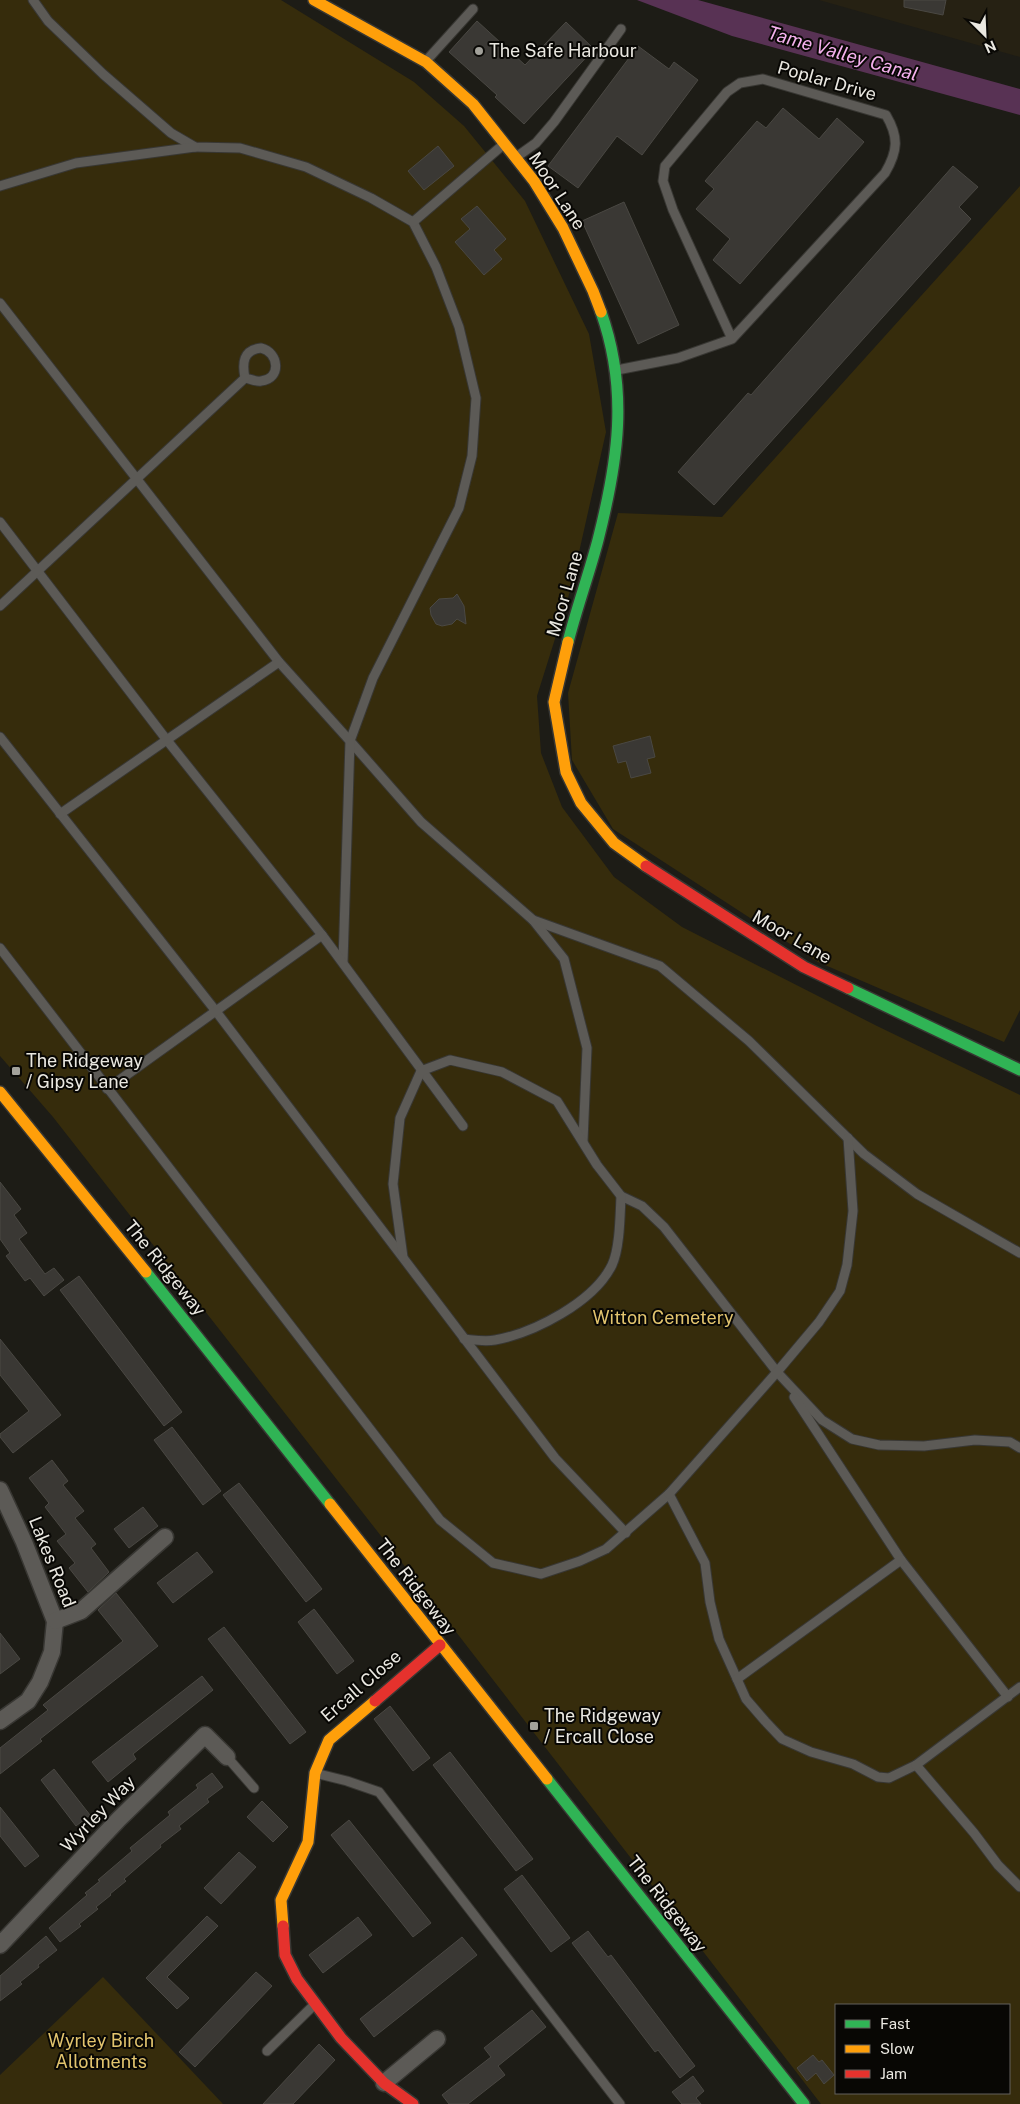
<svg xmlns="http://www.w3.org/2000/svg" width="1020" height="2104" viewBox="0 0 1020 2104" font-family="'Public Sans',sans-serif">
  <style>
    .built { fill: #262113 }
    .green { fill: #362c0c; fill-rule: evenodd }
    .water { fill: #583254 }
    .building { fill: #3a3834; stroke: #4a4843 }
    .lines { fill: none; stroke-linecap: round; stroke-linejoin: round }
    .lane-casing { stroke: #383733; stroke-width: 11 }
    .street-casing { stroke: #383733; stroke-width: 19 }
    .fast-casing { stroke: #383733; stroke-width: 14 }
    .slow-casing { stroke: #383733; stroke-width: 14 }
    .jam-casing { stroke: #383733; stroke-width: 14 }
    .lane { stroke: #5c5a56; stroke-width: 9 }
    .street { stroke: #5c5a56; stroke-width: 16 }
    .fast { stroke: #30b455; stroke-width: 11 }
    .slow { stroke: #ff9f0a; stroke-width: 11 }
    .jam { stroke: #e5322d; stroke-width: 11 }
    .poi-dot { fill: #a2a19a; stroke: #080704; stroke-width: 2 }
    .labels { text-anchor: middle; stroke-width: 4; stroke-linejoin: round; paint-order: stroke }
    .poi-label { font-size: 18px; fill: #eae8e1; stroke: #080704; text-anchor: start }
    .street-label { font-size: 18px; fill: #eae8e1; stroke: #080704 }
    .park-label { font-size: 18px; fill: #e2c46e; stroke: #080704 }
    .water-label { font-size: 19px; font-style: italic; fill: #f4b0ed; stroke: #080704 }
  </style>
  <rect width="100%" height="100%" fill="#1d1c16"/>
  <polygon class="built" points="819,0 1020,0 1020,57"/>
  <g class="green">
    <path d="M0,0H281L414,82L464,126L525,201L589,334L606,432L571,588L537,696L541,753L562,807L614,877L682,927L877,1026L1020,1095V2104H821L446,1619L53,1117L0,1056ZM836,2005H1009V2093H836Z"/>
    <polygon points="1020,186 1020,1010 1004,1042 818,962 613,829 572,760 568,693 618,513 722,517"/>
    <polygon points="103,1977 223,2104 0,2104 0,2075"/>
  </g>
  <polygon class="water" points="637,0 698,0 1020,89 1020,115 732,36"/>
  <g class="building">
    <polygon points="904,0 946,0 943,15 904,7"/>
    <polygon points="477,21 525,65 566,22 594,49 524,124 495,97 497,95 449,52"/>
    <polygon points="638,46 669,69 674,62 698,80 642,155 617,136 578,188 548,166"/>
    <polygon points="783,108 819,139 837,118 864,142 740,284 713,260 730,239 696,209 714,189 705,181 757,121 766,128"/>
    <polygon points="438,146 454,166 424,190 408,171"/>
    <polygon points="953,166 978,187 959,207 971,219 714,505 678,472 748,393 751,395"/>
    <polygon points="624,202 679,325 638,344 582,221"/>
    <polygon points="477,206 506,239 494,250 502,259 484,275 455,242 470,229 461,219"/>
    <polygon points="457,594 464,606 466,624 457,619 452,624 442,626 436,624 431,615 430,608 439,599 453,598"/>
    <polygon points="650,736 655,757 647,759 651,773 631,778 626,761 618,763 613,746"/>
    <polygon points="0,1182 21,1209 14,1215 27,1233 19,1239 45,1274 54,1268 64,1280 44,1296 30,1278 25,1281 6,1256 10,1253 0,1239"/>
    <polygon points="79,1276 182,1412 164,1426 60,1290"/>
    <polygon points="0,1339 61,1415 13,1453 0,1437 0,1434 29,1411 0,1375"/>
    <polygon points="172,1427 221,1491 203,1505 154,1440"/>
    <polygon points="52,1460 68,1481 63,1485 84,1511 75,1518 96,1544 91,1548 109,1572 88,1592 69,1568 75,1563 57,1541 66,1534 45,1507 49,1503 29,1478"/>
    <polygon points="239,1483 322,1589 306,1602 223,1495"/>
    <polygon points="143,1507 158,1526 129,1548 114,1529"/>
    <polygon points="197,1552 213,1572 173,1603 157,1583"/>
    <polygon points="116,1593 158,1646 40,1739 42,1741 0,1774 0,1748 48,1710 43,1705 123,1641 98,1610"/>
    <polygon points="314,1609 354,1661 337,1674 298,1622"/>
    <polygon points="224,1627 306,1732 290,1744 208,1639"/>
    <polygon points="0,1633 20,1659 0,1674"/>
    <polygon points="202,1676 213,1690 133,1754 136,1759 108,1782 92,1762"/>
    <polygon points="390,1706 430,1758 413,1771 374,1719"/>
    <polygon points="450,1752 533,1859 516,1871 433,1765"/>
    <polygon points="54,1769 90,1815 76,1826 41,1780"/>
    <polygon points="212,1773 223,1787 207,1799 209,1802 179,1826 181,1829 160,1845 161,1847 124,1879 126,1881 110,1894 111,1895 96,1907 98,1909 79,1924 81,1926 60,1942 49,1928 87,1895 85,1893 100,1881 98,1880 132,1851 130,1848 170,1815 168,1812 198,1788 196,1785"/>
    <polygon points="262,1801 288,1827 273,1842 247,1817"/>
    <polygon points="0,1807 39,1856 25,1867 0,1836"/>
    <polygon points="349,1820 431,1923 413,1937 331,1835"/>
    <polygon points="239,1852 256,1867 221,1904 204,1888"/>
    <polygon points="522,1875 570,1938 551,1952 504,1889"/>
    <polygon points="207,1916 218,1926 167,1977 189,1998 177,2009 146,1978"/>
    <polygon points="358,1917 372,1935 323,1973 309,1955"/>
    <polygon points="588,1931 608,1957 611,1955 695,2066 680,2078 658,2050 655,2052 572,1943"/>
    <polygon points="46,1936 57,1950 38,1965 39,1967 20,1982 22,1984 0,2001 0,1976"/>
    <polygon points="462,1937 477,1955 374,2037 360,2019"/>
    <polygon points="256,1972 272,1986 195,2067 179,2052"/>
    <polygon points="532,2010 546,2027 498,2066 505,2075 468,2104 449,2104 442,2095 491,2057 484,2048"/>
    <polygon points="319,2044 335,2060 293,2104 263,2104"/>
    <polygon points="813,2055 819,2062 822,2060 834,2075 824,2084 816,2073 807,2081 797,2068"/>
    <polygon points="693,2076 704,2091 696,2098 701,2104 682,2104 672,2092"/>
  </g>
  <g class="lines">
    <g class="lane-casing">
      <g id="lane">
        <polyline points="33,0 48,21 103,74 171,133 195,147 240,148 306,167 371,198 413,222 436,267 459,327 476,398 472,456 459,508 373,678 350,741 421,822 533,920 660,966 749,1041 864,1154 917,1194 1020,1253"/>
        <polyline points="426,61 473,9"/>
        <polyline points="515,158 536,143 554,122 621,29"/>
        <polyline points="0,186 76,163 195,147"/>
        <polyline points="413,222 504,144"/>
        <polyline points="0,303 279,662 350,741 343,962"/>
        <path d="M261,348C279,352 282,379 261,381C256,382 251,379 245,378C242,363 243,350 261,348Z"/>
        <path d="M617,370L678,358L732,339L885,173C898,151 899,137 886,115L763,79L740,83L727,92L665,166L663,181L673,210L732,339"/>
        <polyline points="0,522 166,739 322,935 463,1126"/>
        <polyline points="0,606 245,378"/>
        <polyline points="0,737 215,1010 555,1458 626,1533"/>
        <polyline points="60,814 279,662"/>
        <polyline points="533,920 564,959 587,1048 583,1141"/>
        <polyline points="0,948 440,1520 493,1563 541,1574 580,1561 606,1549 669,1494 705,1563 710,1602 719,1639 746,1699 765,1721 782,1739 811,1752 853,1764 878,1777 889,1778 916,1765 974,1833 998,1865 1020,1887"/>
        <polyline points="107,1089 322,935"/>
        <polyline points="621,1196 642,1206 664,1227 777,1372 822,1420 852,1439 879,1445 924,1446 975,1440 1010,1442 1020,1448"/>
        <path d="M403,1257L393,1184L400,1118L421,1071L450,1060L502,1072L557,1101L597,1165L621,1196C620,1215 620,1248 612,1265C594,1302 534,1333 495,1340C485,1342 474,1340 464,1339"/>
        <polyline points="794,1397 901,1560 1008,1697"/>
        <polyline points="669,1494 777,1372 819,1322 840,1291 847,1265 853,1211 848,1138"/>
        <polyline points="737,1679 901,1560"/>
        <polyline points="227,1757 254,1788"/>
        <polyline points="916,1765 1020,1687"/>
        <polyline points="315,1773 347,1781 379,1792 620,2104"/>
        <polyline points="267,2051 315,2004"/>
      </g>
    </g>
    <g class="street-casing">
      <g id="street">
        <polyline points="0,1490 24,1542 55,1621 52,1652 40,1682 28,1701 0,1721"/>
        <polyline points="55,1621 81,1611 165,1537"/>
        <polyline points="0,1945 119,1819 205,1735 227,1757"/>
        <polyline points="384,2083 437,2039"/>
      </g>
    </g>
    <g class="fast-casing">
      <g id="fast">
        <path d="M568,642C577,607 589,574 598,540C618,461 629,391 601,312"/>
        <polyline points="848,988 1020,1070"/>
        <polyline points="146,1272 330,1504"/>
        <polyline points="547,1779 804,2104"/>
      </g>
    </g>
    <g class="slow-casing">
      <g id="slow">
        <polyline points="314,0 426,62 473,104 534,181 563,228 593,291 601,312"/>
        <polyline points="568,642 554,702 566,772 581,803 614,843 646,866"/>
        <polyline points="0,1092 146,1272"/>
        <polyline points="330,1504 547,1779"/>
        <polyline points="283,1926 281,1900 308,1842 315,1773 329,1740 375,1701"/>
      </g>
    </g>
    <g class="jam-casing">
      <g id="jam">
        <polyline points="646,866 804,967 848,988"/>
        <polyline points="375,1701 440,1645"/>
        <polyline points="283,1926 285,1955 297,1979 341,2038 384,2083 413,2104"/>
      </g>
    </g>
    <use href="#lane" class="lane"/>
    <use href="#street" class="street"/>
    <use href="#fast" class="fast"/>
    <use href="#slow" class="slow"/>
    <use href="#jam" class="jam"/>
  </g>
  <g class="poi-dot">
    <circle cx="479" cy="51" r="5"/>
    <rect x="11" y="1066" width="10" height="10" rx="2.5"/>
    <rect x="529" y="1721" width="10" height="10" rx="2.5"/>
  </g>
  <g class="labels">
    <g class="poi-label">
      <text x="489" y="57">The Safe Harbour</text>
      <text x="26" y="1067">The Ridgeway<tspan x="26" dy="21">/ Gipsy Lane</tspan></text>
      <text x="544" y="1722">The Ridgeway<tspan x="544" dy="21">/ Ercall Close</tspan></text>
    </g>
    <g class="street-label">
      <text transform="translate(827 81) rotate(16)" y="6">Poplar Drive</text>
      <text transform="translate(557 191) rotate(57)" y="6">Moor Lane</text>
      <text transform="translate(565 594) rotate(-74)" y="6">Moor Lane</text>
      <text transform="translate(792 937) rotate(30)" y="6">Moor Lane</text>
      <text transform="translate(165 1268) rotate(51)" y="6">The Ridgeway</text>
      <text transform="translate(52 1562) rotate(68)" y="6">Lakes Road</text>
      <text transform="translate(416 1587) rotate(52)" y="6">The Ridgeway</text>
      <text transform="translate(361 1686) rotate(-41)" y="6">Ercall Close</text>
      <text transform="translate(98 1814) rotate(-46)" y="6">Wyrley Way</text>
      <text transform="translate(667 1904) rotate(52)" y="6">The Ridgeway</text>
    </g>
    <g class="park-label">
      <text x="663" y="1324">Witton Cemetery</text>
      <text x="101" y="2047">Wyrley Birch<tspan x="101" dy="21">Allotments</tspan></text>
    </g>
    <g class="water-label">
      <text transform="translate(843 53) rotate(16)" y="7">Tame Valley Canal</text>
    </g>
  </g>
  <rect x="835" y="2004" width="175" height="90" fill="#080704" stroke="#62615c"/>
  <rect x="845" y="2020" width="25" height="8" fill="#30b455" stroke="#62615c"/>
  <text x="880" y="2029" font-size="15" fill="#eae8e1">Fast</text>
  <rect x="845" y="2045" width="25" height="8" fill="#ff9f0a" stroke="#62615c"/>
  <text x="880" y="2054" font-size="15" fill="#eae8e1">Slow</text>
  <rect x="845" y="2070" width="25" height="8" fill="#e5322d" stroke="#62615c"/>
  <text x="880" y="2079" font-size="15" fill="#eae8e1">Jam</text>
  <g transform="translate(985 35) rotate(156)" stroke="#080704" stroke-width="4" paint-order="stroke">
  <path d="M0-4L9 19L0 12L-9 19Z" fill="#eae8e1"/>
  <text y="-8" font-size="14" font-weight="bold" text-anchor="middle" fill="#eae8e1">N</text>
  </g>
</svg>
